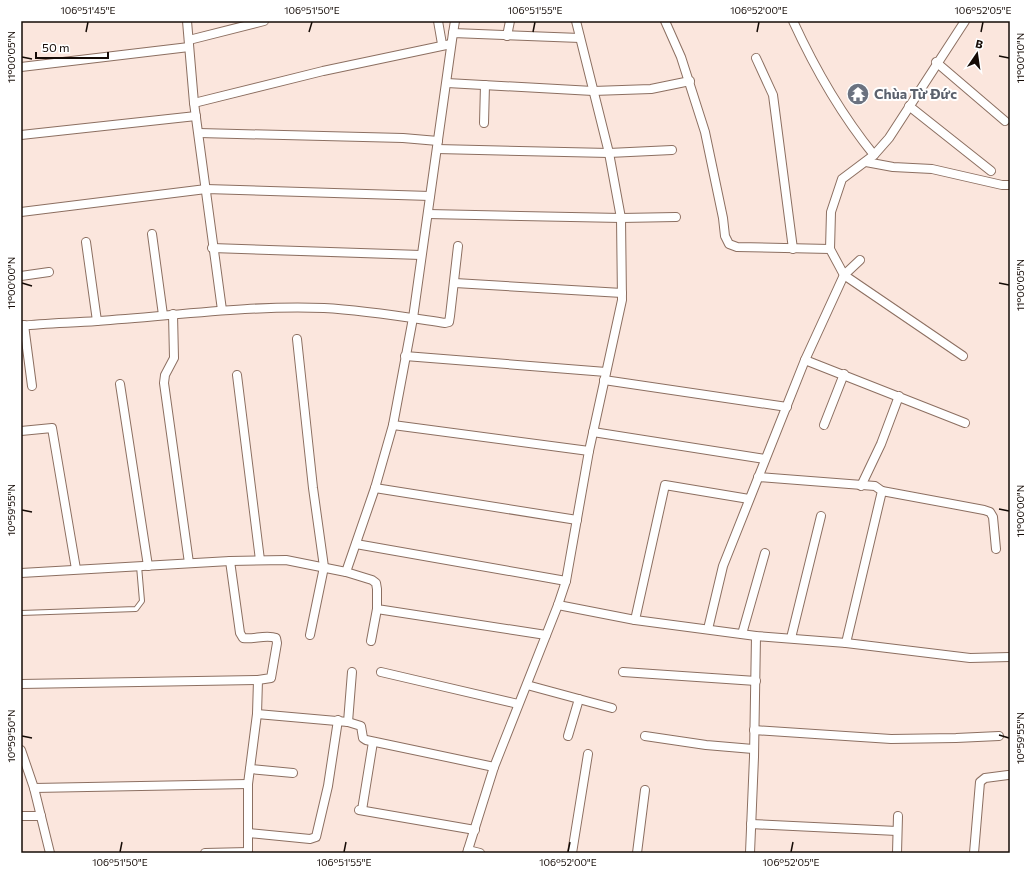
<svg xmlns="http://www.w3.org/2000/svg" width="1031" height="874" viewBox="0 0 1031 874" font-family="Commissioner,sans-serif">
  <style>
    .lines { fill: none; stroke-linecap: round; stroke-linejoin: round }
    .service-casing { stroke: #8c6f61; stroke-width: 6 }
    .minor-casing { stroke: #8c6f61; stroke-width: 10 }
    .service { stroke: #fff; stroke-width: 4 }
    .minor { stroke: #fff; stroke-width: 8 }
    .ticks { fill: none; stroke: #150b06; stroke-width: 1.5 }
    .labels { text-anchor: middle; stroke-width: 4; stroke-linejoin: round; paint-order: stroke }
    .worship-label { font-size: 14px; font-weight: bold; fill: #5b616d; stroke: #fff; text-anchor: start }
    .neatline { fill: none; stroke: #150b06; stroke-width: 1.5 }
    .ticks-label { font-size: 10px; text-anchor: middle; fill: #150b06 }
  </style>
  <rect width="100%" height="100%" fill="#fbe6dd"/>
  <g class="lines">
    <g class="service-casing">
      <polyline id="service" points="21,613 136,609 142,601 139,566"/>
    </g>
    <g class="minor-casing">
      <g id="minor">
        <polyline points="187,21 194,103 222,310"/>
        <polyline points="438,21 442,44"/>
        <polyline points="665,21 681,57 705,132 723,218 725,236 729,244 737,247 830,249 844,275 963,356"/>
        <path d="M793,21C815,69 840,113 874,155"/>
        <polyline points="453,33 455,21"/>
        <polyline points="507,36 510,21"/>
        <polyline points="189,40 264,21"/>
        <polyline points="756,58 773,95 793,249"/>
        <polyline points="936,62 1005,121"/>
        <polyline points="21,67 189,47"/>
        <polyline points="447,83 593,91 651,89 690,81"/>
        <polyline points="194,103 323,71 451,44"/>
        <polyline points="909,106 991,171"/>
        <polyline points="484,123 485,85"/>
        <polyline points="199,133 403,138 438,141"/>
        <polyline points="21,135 196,116"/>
        <polyline points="437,149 609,153 672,150"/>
        <polyline points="866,162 893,167 932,169 1002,185 1010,185"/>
        <polyline points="21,212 206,189 430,196"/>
        <polyline points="428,214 621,218 676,217"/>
        <polyline points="152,234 163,315"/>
        <polyline points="86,242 97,321"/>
        <polyline points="212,248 421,255"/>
        <polyline points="830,249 831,212 842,179 874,155 889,138 965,21"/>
        <polyline points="21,276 49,272"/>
        <polyline points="455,283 622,293"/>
        <polyline points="173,314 174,358 165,375 164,383 189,563"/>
        <polyline points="24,325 32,386"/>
        <path d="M21,326C46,323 72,323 97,321C173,316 248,305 324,308C364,310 405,317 445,323L449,322L450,316L458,246"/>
        <polyline points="297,339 313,488 324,567 310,635"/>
        <polyline points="405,356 606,372"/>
        <polyline points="805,360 965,423"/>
        <polyline points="237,375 260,560"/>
        <polyline points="604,380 787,407"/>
        <polyline points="120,384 148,566"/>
        <polyline points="393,425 589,451"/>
        <polyline points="824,425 844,374"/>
        <polyline points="21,431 52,428 76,569"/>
        <polyline points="593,432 765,459"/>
        <polyline points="758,477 875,486 882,491 846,643"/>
        <polyline points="861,486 881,444 899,396"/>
        <polyline points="375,488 577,520"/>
        <polyline points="882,491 984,510 990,512 993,517 996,549"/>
        <polyline points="356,544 566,581"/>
        <path d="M230,561L240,633L243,638C253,640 266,634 276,638L277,643L271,678L258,680L257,714L248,784V853"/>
        <polyline points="346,572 375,488 393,425 413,318 453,33 580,38"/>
        <polyline points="21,573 230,561 286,560 346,572 372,580 376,583 377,589 377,609 546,635"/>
        <polyline points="558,605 635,620 756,636 846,643 970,658 1010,657"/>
        <polyline points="635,620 665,485 749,499"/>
        <polyline points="708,629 723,566 805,360 844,275 860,260"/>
        <polyline points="742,634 765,553"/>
        <polyline points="791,638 821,516"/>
        <polyline points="371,641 377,609"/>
        <polyline points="381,672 518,704"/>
        <polyline points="623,672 756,681"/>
        <polyline points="21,684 258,680"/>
        <polyline points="527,685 612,708"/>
        <polyline points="257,714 348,722 361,726 363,738 366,740 494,767"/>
        <polyline points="348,722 352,672"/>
        <polyline points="754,730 891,739 956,738 999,736"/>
        <polyline points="568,736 579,699"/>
        <polyline points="645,736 706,745 753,749"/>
        <polyline points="21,750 34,788 50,853"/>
        <polyline points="250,769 293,773"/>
        <polyline points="34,788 248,784"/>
        <polyline points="359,810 475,830"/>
        <polyline points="362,810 373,742"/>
        <polyline points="21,816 41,816"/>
        <polyline points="751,824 897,831"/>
        <polyline points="249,833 310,839 316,837 328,786 338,720"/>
        <polyline points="468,850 480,853"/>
        <polyline points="205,853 248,852"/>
        <polyline points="467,853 494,767 558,605 566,581 589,451 622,300 621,218 609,153 576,21"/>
        <polyline points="572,853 588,754"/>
        <polyline points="637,853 645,790"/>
        <polyline points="750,853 754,757 756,636"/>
        <polyline points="897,853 898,816"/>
        <polyline points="974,853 980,782 985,778 1008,775"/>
      </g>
    </g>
    <use href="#service" class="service"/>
    <use href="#minor" class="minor"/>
  </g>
  <path class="ticks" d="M86,32L88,22M309,32L312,22M533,32L535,22M757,32L759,22M981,32L983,22M999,56L1009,58M22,57L32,59M22,283L32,286M999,283L1009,285M999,509L1009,511M22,510L32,512M999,735L1009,738M22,736L32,738M120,852L122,842M344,852L346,842M568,852L570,842M791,852L793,842"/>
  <defs>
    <g id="temple-disc" transform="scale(1.15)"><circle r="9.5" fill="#6b7280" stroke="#fff"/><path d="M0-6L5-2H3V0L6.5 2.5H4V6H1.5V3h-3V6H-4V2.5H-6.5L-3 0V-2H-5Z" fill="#fff"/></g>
  </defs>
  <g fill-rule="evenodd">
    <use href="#temple-disc" x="858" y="94"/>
  </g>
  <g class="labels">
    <g class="worship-label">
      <text x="874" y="99">Chùa Từ Đức</text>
    </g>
  </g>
  <rect width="1031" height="874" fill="none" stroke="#ffffff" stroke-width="44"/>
  <g transform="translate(977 54) rotate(13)" stroke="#ffffff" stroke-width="3" paint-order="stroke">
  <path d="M0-3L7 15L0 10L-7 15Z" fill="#150b06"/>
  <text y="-6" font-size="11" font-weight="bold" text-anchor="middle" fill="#150b06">B</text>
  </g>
  <path d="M36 52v6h72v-6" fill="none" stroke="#150b06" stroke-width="2"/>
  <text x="42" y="52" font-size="12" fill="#150b06" stroke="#ffffff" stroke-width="3" paint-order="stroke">50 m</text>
  <rect x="22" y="22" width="987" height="830" class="neatline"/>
  <g class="ticks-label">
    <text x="88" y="14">106°51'45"E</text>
    <text x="312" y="14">106°51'50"E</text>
    <text x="535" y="14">106°51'55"E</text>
    <text x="759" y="14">106°52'00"E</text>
    <text x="983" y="14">106°52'05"E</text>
    <text transform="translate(11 57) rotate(-90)" y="4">11°00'05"N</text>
    <text transform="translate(1020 58) rotate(-90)" y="4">11°00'10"N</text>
    <text transform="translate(11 283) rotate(-90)" y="4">11°00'00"N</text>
    <text transform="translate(1020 285) rotate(-90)" y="4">11°00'05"N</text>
    <text transform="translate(11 510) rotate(-90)" y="4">10°59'55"N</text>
    <text transform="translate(1020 511) rotate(-90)" y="4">11°00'00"N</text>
    <text transform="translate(11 736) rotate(-90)" y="4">10°59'50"N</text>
    <text transform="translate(1020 738) rotate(-90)" y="4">10°59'55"N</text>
    <text x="120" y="866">106°51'50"E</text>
    <text x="344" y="866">106°51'55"E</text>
    <text x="568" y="866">106°52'00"E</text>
    <text x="791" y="866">106°52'05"E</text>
  </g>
</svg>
